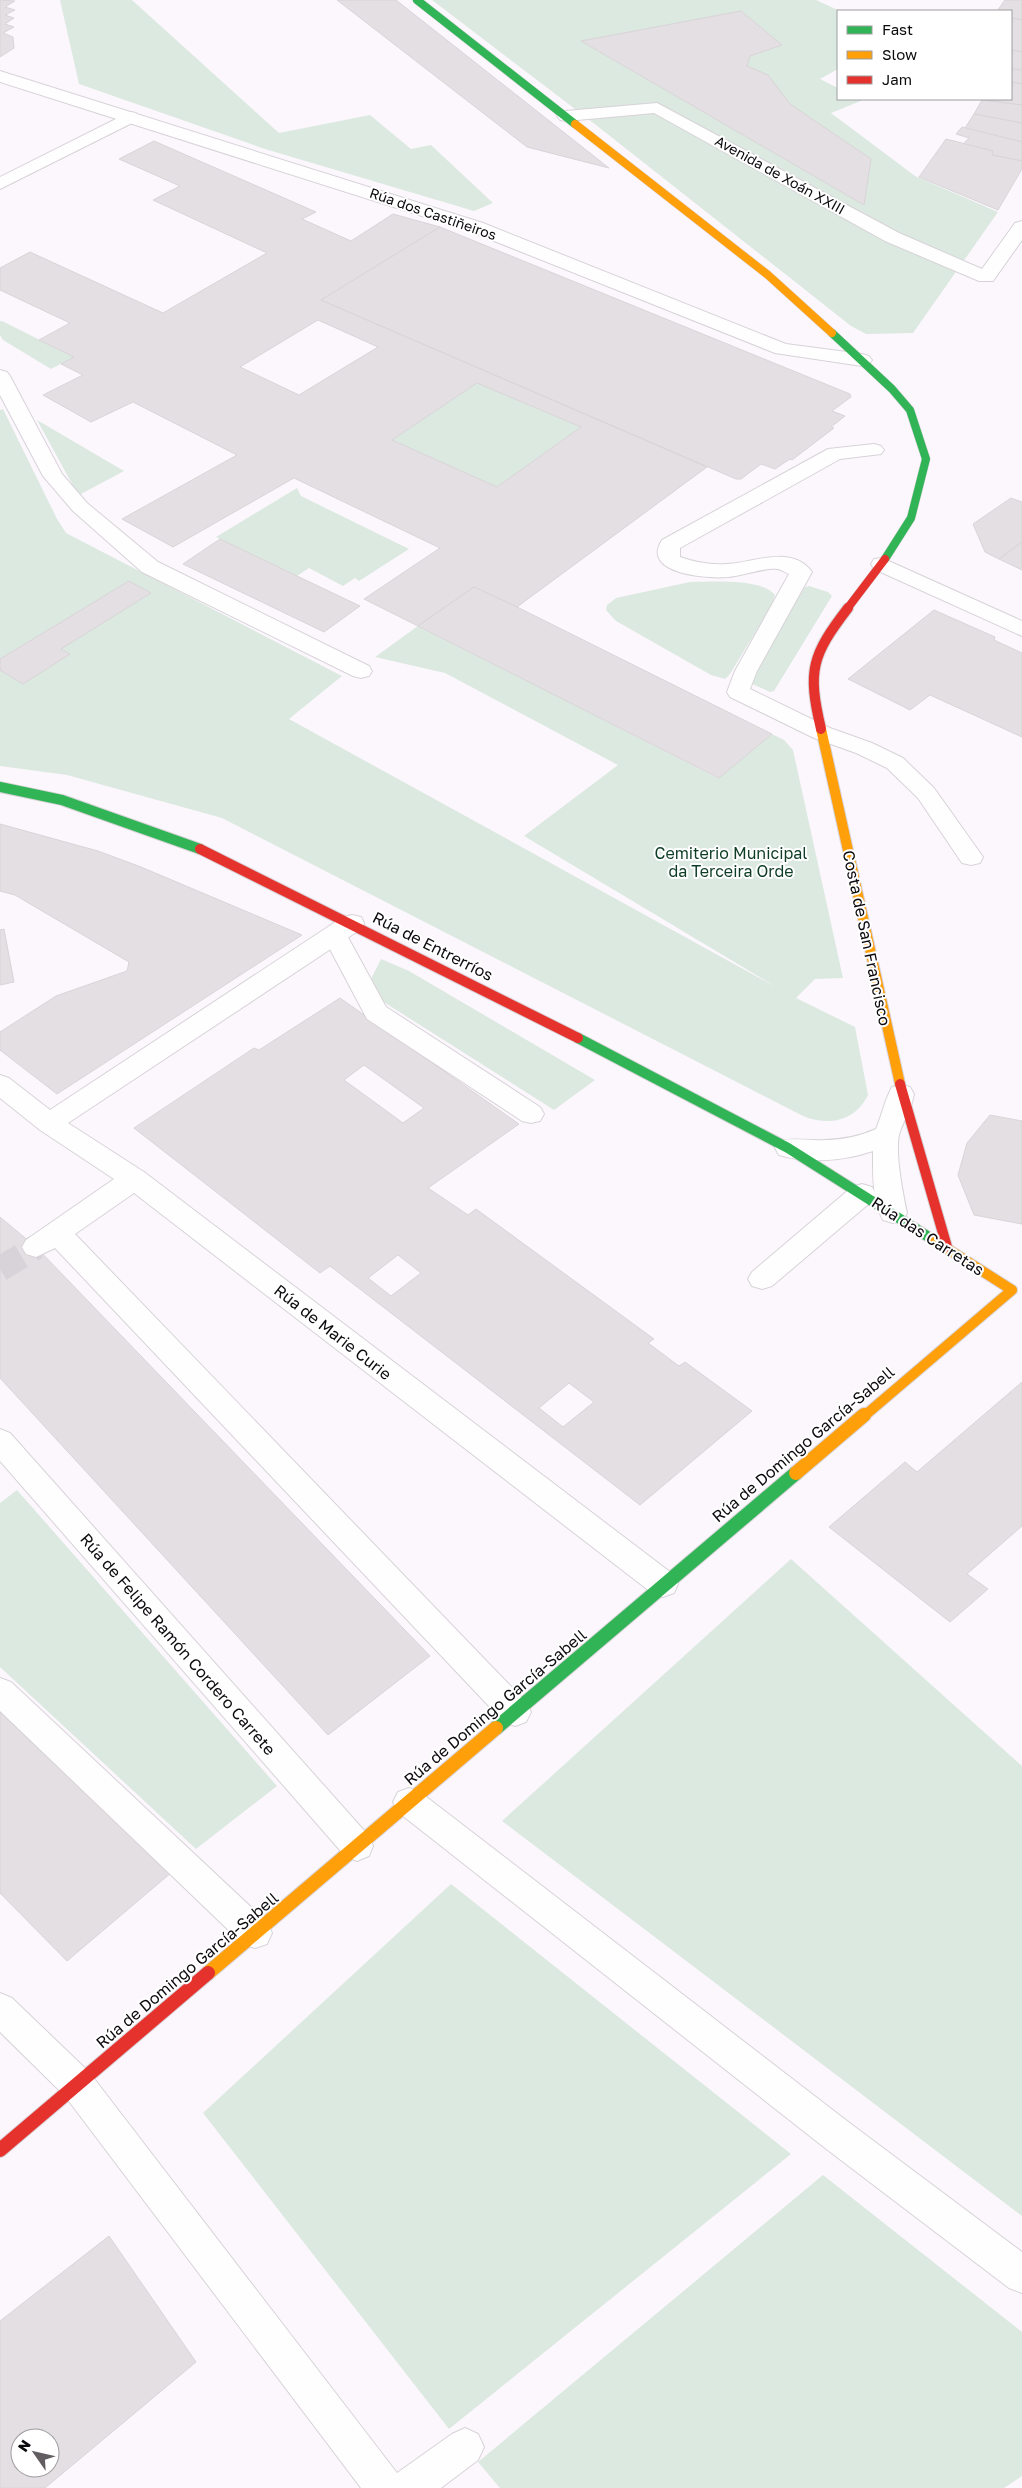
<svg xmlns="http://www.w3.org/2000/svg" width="1022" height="2488" viewBox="0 0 1022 2488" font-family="'Golos Text',sans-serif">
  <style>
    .green { fill: #dce9e1 }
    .building { fill: #e4dfe3; stroke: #d9d4d7; fill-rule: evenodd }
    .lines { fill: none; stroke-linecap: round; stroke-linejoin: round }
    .street-tunnel { stroke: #d8d3d8; stroke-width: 25; stroke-dasharray: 25 12; stroke-linecap: butt }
    .lane-casing { stroke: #d7d3d8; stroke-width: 2 }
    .street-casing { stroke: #d7d3d8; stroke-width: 2 }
    .fast-far2-casing { stroke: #d7d3d8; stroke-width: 9 }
    .fast-far1-casing { stroke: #d7d3d8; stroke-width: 12 }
    .fast-casing { stroke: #d7d3d8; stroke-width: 16 }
    .slow-far2-casing { stroke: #d7d3d8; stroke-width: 9 }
    .slow-far1-casing { stroke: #d7d3d8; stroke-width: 12 }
    .slow-casing { stroke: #d7d3d8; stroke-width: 16 }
    .jam-far2-casing { stroke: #d7d3d8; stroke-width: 9 }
    .jam-far1-casing { stroke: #d7d3d8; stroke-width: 12 }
    .jam-casing { stroke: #d7d3d8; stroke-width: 16 }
    .lane { fill: #fffeff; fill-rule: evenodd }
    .street { fill: #fffeff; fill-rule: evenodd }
    .fast-far2 { stroke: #30b455; stroke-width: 8 }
    .fast-far1 { stroke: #30b455; stroke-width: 10 }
    .fast { stroke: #30b455; stroke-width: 14 }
    .slow-far2 { stroke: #ff9f0a; stroke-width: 8 }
    .slow-far1 { stroke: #ff9f0a; stroke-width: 10 }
    .slow { stroke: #ff9f0a; stroke-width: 14 }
    .jam-far2 { stroke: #e5322d; stroke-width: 8 }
    .jam-far1 { stroke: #e5322d; stroke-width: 10 }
    .jam { stroke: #e5322d; stroke-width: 14 }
    .labels { text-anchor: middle; stroke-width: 4; stroke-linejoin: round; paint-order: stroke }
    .far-street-label { font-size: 14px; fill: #0d0a0e; stroke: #fff }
    .park-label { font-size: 16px; fill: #0c3c23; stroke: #fff }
    .street-label { font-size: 16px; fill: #0d0a0e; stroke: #fff }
  </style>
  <rect width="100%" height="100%" fill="#fcf7fc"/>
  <g class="green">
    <polygon points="60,0 132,0 279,133 370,115 411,149 431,145 493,203 474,211 265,149 79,84"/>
    <polygon points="432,0 816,0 840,11 838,69 820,79 838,88 838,99 863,100 831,113 915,176 998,212 913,333 866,334 851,326 596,125"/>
    <polygon points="0,321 2,321 74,357 51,369 3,340 0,335"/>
    <polygon points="477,383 581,427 497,487 392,440"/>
    <path d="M3,409L57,519L66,533L342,676L289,719L776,987L524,836L618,765L445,673L375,657L418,626L718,778L772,734L784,740L793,750L843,978L815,979L796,998L855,1027L868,1095C855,1122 828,1126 803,1116L222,818L67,775L0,766V410Z"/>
    <polygon points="37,420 124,471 81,494 77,493"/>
    <polygon points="297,488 301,496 409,549 359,581 355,578 343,586 309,568 297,576 216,537"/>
    <path d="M690,582C712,582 761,578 775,595L773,603L730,674L725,679L711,675L616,621L606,610L607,605L616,598Z"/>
    <polygon points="809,586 828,592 832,596 774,691 770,692 748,682 747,679 805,587"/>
    <polygon points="381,959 409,971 595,1080 554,1110 379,999 370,981"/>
    <polygon points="17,1490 277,1786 196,1849 0,1667 0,1503"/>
    <polygon points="791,1559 1022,1766 1022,2216 502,1821"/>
    <polygon points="451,1884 791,2154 449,2429 203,2113"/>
    <polygon points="823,2175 1022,2332 1022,2476 1004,2488 500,2488 478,2462"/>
  </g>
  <g class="building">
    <polygon points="0,0 15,1 5,7 15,10 5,15 14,18 5,24 14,27 3,33 13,37 14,48 0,57"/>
    <polygon points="337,0 396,0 609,168 527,147"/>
    <polygon points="1005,0 1022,0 1022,20 1011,18 1011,11 997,11"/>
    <polygon points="741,11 782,45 750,56 747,66 768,75 790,104 871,159 864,205 581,41"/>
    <polygon points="1011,18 1022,20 1022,52 1011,50"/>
    <polygon points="1011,50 1022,52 1022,70 1011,69"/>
    <polygon points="1011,69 1022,70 1022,84 1011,82"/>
    <polygon points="1011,82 1022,84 1022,105 982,100 1011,99"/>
    <polygon points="982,100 1022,105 1022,123 974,114"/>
    <polygon points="974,114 1022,123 1022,142 965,128"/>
    <polygon points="962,127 1022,142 1022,161 992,155 993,151 963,144 969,138 956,134"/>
    <polygon points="946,139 993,151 992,155 1022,161 1022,169 998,210 919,177"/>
    <path d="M154,141L316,212L302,219L351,241L393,214L440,227L321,300L707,467L517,607L474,587L418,626L364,599L440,548L294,478L173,547L122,519L237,455L133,402L91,422L43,395L83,375L61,364L74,357L39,340L70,323L0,290V268L30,252L163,313L267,253L153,200L180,186L119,159ZM318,320L378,347L299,395L240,367ZM477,383L581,427L497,487L392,440Z"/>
    <polygon points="440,227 850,394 851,397 832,411 845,416 831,427 834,428 792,460 790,459 775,469 761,464 741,479 736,479 321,300"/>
    <polygon points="1011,498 1022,502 1022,542 999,559 985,552 973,524"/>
    <polygon points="220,539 297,576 360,606 324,632 183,564"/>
    <polygon points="1022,542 1022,570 999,559 1006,554"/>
    <polygon points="129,581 151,593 61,649 70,654 23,684 0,670 0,659"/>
    <polygon points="474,587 517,607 772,734 719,778 418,626"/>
    <polygon points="934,610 995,637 994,640 1022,653 1022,737 930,695 910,710 848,679"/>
    <polygon points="0,824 98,851 141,867 302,935 57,1094 0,1050 0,1032 56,996 127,971 129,962 15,895 0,891"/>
    <polygon points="4,929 14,982 0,985 0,930"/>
    <path d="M340,998L519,1124L428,1188L468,1215L476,1209L654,1339L648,1343L679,1366L685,1362L752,1411L640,1505L330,1266L320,1273L134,1128L254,1048L259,1050ZM364,1065L424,1108L403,1123L344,1080ZM398,1255L421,1273L391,1296L368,1278ZM569,1383L594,1402L563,1427L539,1408Z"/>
    <polygon points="990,1115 1022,1121 1022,1224 974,1215 958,1175 967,1143"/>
    <polygon points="0,1217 36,1247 430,1656 328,1735 0,1378"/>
    <polygon points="1022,1382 1022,1526 967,1574 988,1589 950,1622 829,1527 905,1462 917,1472"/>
    <polygon points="0,1709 172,1872 67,1961 0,1893"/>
    <path d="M109,2236L196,2362L45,2488H0V2321ZM20,2438H50V2468H20Z"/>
  </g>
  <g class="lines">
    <polyline class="street-tunnel" points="0,1269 36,1247"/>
    <g class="lane-casing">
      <g id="lane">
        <polygon points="130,112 136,113 139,117 136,121 0,189 0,177"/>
        <polygon points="0,370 7,372 10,376 62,474 87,503 158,562 369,666 372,671 369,676 361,678 353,676 142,572 73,511 43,476 0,395"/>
        <path d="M874,444L881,446L884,450L881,454L840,459L680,548V557C694,562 711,565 726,564C753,563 792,544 812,572L757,671L750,689L830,728L872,743L903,758L934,788L983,857L980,863L971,865L962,863L918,798L887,768L856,753L814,738L730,697L727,692L735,671L789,574C786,573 782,570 778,569C766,567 741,576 728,577C708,579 640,574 662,540L828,449Z"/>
        <polygon points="335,928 344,930 386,1007 540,1107 544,1114 540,1121 531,1123 522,1121 367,1019 323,936 326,930"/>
        <polygon points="862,1184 872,1187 876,1194 872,1201 772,1286 762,1289 752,1286 748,1279 752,1272 852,1187"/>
        <polygon points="0,1993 12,1998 89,2072 94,2084 89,2096 77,2101 65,2096 0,2032"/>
      </g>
    </g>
    <g class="street-casing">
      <g id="street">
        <polygon points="0,71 483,223 786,344 862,354 869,356 872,360 869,364 862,366 775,353 469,231 0,82"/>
        <polygon points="657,103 899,233 982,269 1015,223 1022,221 1022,240 993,281 979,281 885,241 654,113 566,121 560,120 557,116 560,112 566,111"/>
        <polygon points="882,558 1022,621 1022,636 874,569 871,564 874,559"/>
        <polygon points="352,915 361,917 364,923 361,929 68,1123 144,1172 674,1575 678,1584 674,1593 663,1597 652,1593 134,1193 75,1234 526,1702 531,1712 526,1722 515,1726 504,1722 55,1248 36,1257 26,1254 22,1247 26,1240 114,1179 40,1130 0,1098 0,1075 9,1078 50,1110 343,917"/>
        <path d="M901,1085L910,1087L914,1094C911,1111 903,1121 899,1135C895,1153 903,1194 907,1213L903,1220L893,1223L883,1220C872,1200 873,1173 873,1151C843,1161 809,1164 779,1155L775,1148L779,1141C791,1138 802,1140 814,1140C836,1141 856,1138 876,1129C882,1115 885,1099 892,1087Z"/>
        <polygon points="0,1429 10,1433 369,1836 373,1846 369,1856 357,1861 345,1856 0,1461"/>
        <polygon points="0,1678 11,1682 267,1922 272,1933 267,1944 255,1948 243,1944 0,1711"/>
        <polygon points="409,1788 420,1792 851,2124 1022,2252 1022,2293 1009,2288 825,2148 398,1812 393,1802 398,1792"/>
        <polygon points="77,2067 89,2072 397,2473 452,2434 465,2428 478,2434 484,2447 478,2460 441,2488 361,2488 65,2096 60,2084 65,2072"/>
      </g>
    </g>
    <g class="fast-far2-casing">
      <g id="fast-far2">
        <polyline points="417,0 575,124"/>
        <polyline points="832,333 892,389 910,410 926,459 911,518 885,559"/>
      </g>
    </g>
    <g class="fast-far1-casing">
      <g id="fast-far1">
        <polyline points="0,787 62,800 200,849"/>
        <polyline points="578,1038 788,1148 935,1241"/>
      </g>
    </g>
    <g class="fast-casing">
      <polyline id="fast" points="496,1728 796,1473"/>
    </g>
    <g class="slow-far2-casing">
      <polyline id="slow-far2" points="575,124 768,275 832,333"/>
    </g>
    <g class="slow-far1-casing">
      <g id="slow-far1">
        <polyline points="821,729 900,1084"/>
        <polyline points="863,1417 1012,1290 935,1241"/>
      </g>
    </g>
    <g class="slow-casing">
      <g id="slow">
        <polyline points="796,1473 864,1415"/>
        <polyline points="208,1973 496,1728"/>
      </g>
    </g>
    <g class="jam-far2-casing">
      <polyline id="jam-far2" points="847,609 885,559"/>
    </g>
    <g class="jam-far1-casing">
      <g id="jam-far1">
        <path d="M821,729C807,670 812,655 848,608"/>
        <polyline points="200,849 578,1038"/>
        <polyline points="900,1084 947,1247"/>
      </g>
    </g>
    <g class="jam-casing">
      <polyline id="jam" points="0,2150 208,1973"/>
    </g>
    <use href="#lane" class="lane"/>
    <use href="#street" class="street"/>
    <use href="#fast-far2" class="fast-far2"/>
    <use href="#fast-far1" class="fast-far1"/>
    <use href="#fast" class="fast"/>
    <use href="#slow-far2" class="slow-far2"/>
    <use href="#slow-far1" class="slow-far1"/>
    <use href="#slow" class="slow"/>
    <use href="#jam-far2" class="jam-far2"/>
    <use href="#jam-far1" class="jam-far1"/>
    <use href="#jam" class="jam"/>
  </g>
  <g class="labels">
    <g class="far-street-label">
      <text transform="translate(780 175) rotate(29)" y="5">Avenida de Xoán XXIII</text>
      <text transform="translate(433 214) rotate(19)" y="5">Rúa dos Castiñeiros</text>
    </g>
    <g class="park-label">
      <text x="731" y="859">Cemiterio Municipal<tspan x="731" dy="18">da Terceira Orde</tspan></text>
    </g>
    <g class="street-label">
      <text transform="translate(867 938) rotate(78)" y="6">Costa de San Francisco</text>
      <text transform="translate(433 946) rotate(27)" y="6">Rúa de Entrerríos</text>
      <text transform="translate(928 1236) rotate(33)" y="6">Rúa das Carretas</text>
      <text transform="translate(333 1332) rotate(38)" y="6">Rúa de Marie Curie</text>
      <text transform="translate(803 1444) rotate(-40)" y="6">Rúa de Domingo García-Sabell</text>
      <text transform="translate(178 1644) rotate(49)" y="6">Rúa de Felipe Ramón Cordero Carrete</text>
      <text transform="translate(495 1707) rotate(-40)" y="6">Rúa de Domingo García-Sabell</text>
      <text transform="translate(187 1970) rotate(-40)" y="6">Rúa de Domingo García-Sabell</text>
    </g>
  </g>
  <rect x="837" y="10" width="175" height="90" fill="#ffffff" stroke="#9e9d9f"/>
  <rect x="847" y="26" width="25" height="8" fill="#30b455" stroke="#9e9d9f"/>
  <text x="882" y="35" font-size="15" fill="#0d0a0e">Fast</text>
  <rect x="847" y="51" width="25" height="8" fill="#ff9f0a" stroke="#9e9d9f"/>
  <text x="882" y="60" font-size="15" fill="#0d0a0e">Slow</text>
  <rect x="847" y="76" width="25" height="8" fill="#e5322d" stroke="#9e9d9f"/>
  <text x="882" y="85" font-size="15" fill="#0d0a0e">Jam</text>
  <g transform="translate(35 2453) rotate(304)"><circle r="24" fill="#ffffff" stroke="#9e9d9f"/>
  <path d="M0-4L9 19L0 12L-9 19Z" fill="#615d61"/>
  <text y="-8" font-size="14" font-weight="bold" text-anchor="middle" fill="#0d0a0e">N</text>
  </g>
</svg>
